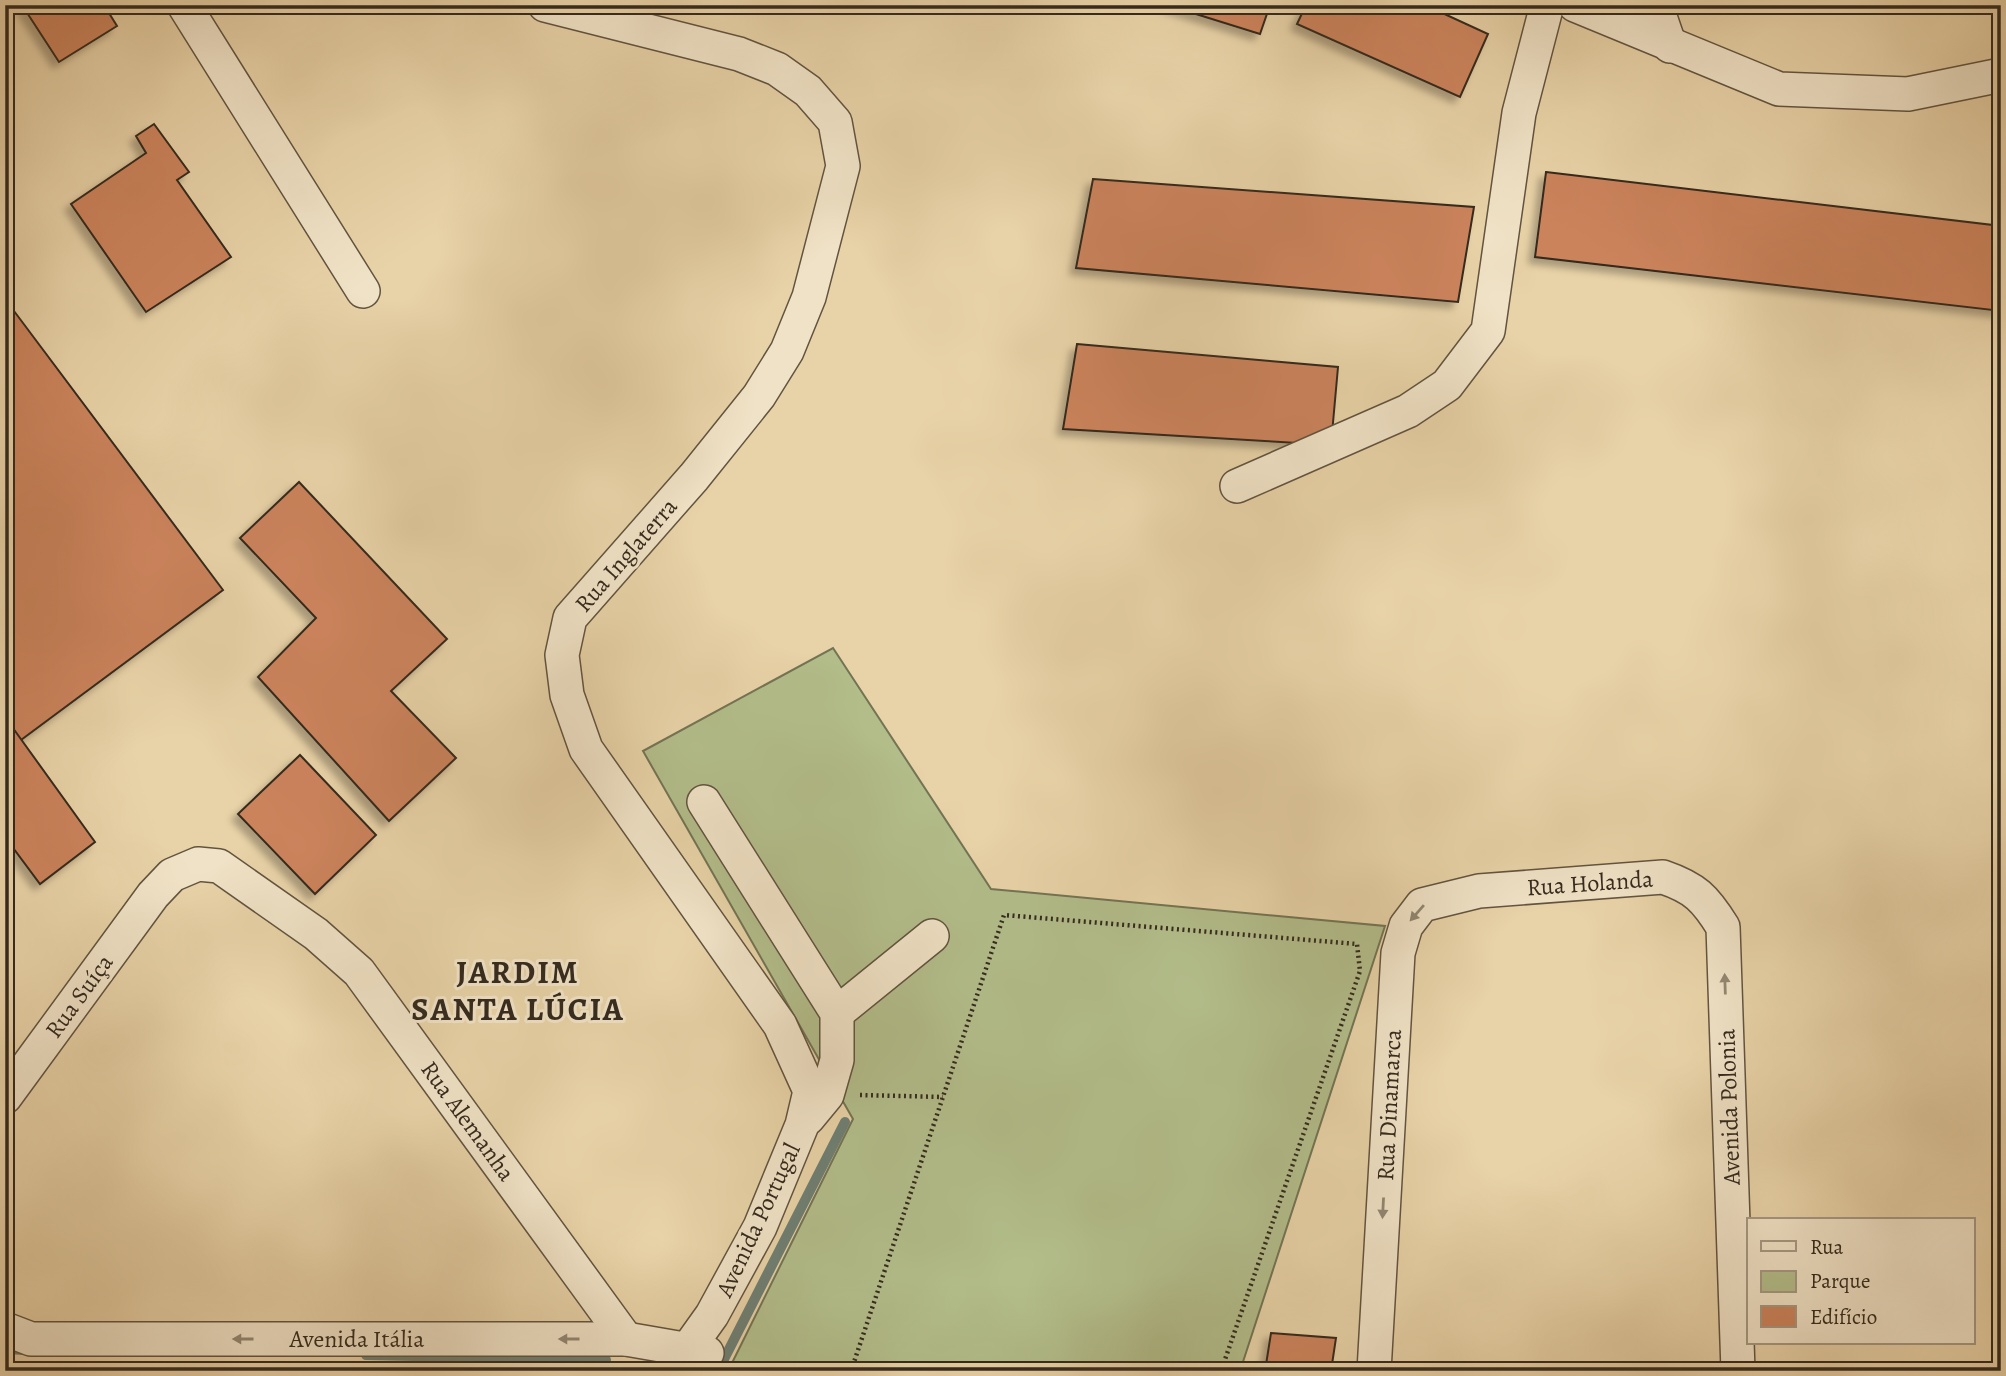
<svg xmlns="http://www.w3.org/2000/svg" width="2006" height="1376" viewBox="0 0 2006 1376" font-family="Alegreya,serif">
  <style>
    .green { fill: #b2bd8a; stroke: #737454; stroke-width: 2 }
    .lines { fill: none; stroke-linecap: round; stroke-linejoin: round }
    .stream { stroke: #6f7f73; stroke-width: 10 }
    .building { fill: #cb835c; stroke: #342a1e; stroke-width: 2; filter: url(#shadow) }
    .minor-casing { stroke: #615440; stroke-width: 36 }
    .path { stroke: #342a1e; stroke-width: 4.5; stroke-dasharray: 2 3.5; stroke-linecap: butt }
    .minor { stroke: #f0e2c6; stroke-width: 33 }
    .oneway { fill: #928672 }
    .labels { text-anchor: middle; stroke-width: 6; stroke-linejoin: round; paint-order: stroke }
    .street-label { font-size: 24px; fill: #342a1e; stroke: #f0e2c6 }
    .district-label { font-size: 32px; font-weight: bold; letter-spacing: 2px; fill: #342a1e; stroke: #f0e2c6 }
  </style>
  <defs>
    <filter id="shadow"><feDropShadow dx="-6" dy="6" stdDeviation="3.5" flood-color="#0004"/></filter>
  </defs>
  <rect width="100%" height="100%" fill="#e8d2a7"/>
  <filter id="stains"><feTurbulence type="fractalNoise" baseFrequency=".00286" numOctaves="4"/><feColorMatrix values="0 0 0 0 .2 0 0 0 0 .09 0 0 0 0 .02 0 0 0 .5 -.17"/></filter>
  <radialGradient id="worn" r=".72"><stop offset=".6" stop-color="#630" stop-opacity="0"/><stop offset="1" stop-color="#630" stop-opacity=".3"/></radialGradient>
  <polygon class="green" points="833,648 991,889 1385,926 1240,1371 728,1371 853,1119 643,751"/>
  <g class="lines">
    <g class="stream">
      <polyline points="5,1349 25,1350"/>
      <polyline points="366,1355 606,1360"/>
      <polyline points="721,1365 845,1122"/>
    </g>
  </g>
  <g class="building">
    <polygon points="22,5 104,5 117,26 59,62"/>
    <polygon points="1167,5 1270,5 1260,34"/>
    <polygon points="1306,5 1425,5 1488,34 1460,97 1297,24"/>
    <polygon points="154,124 189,172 177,180 231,257 146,312 71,204 146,153 136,136"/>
    <polygon points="1546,172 2001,226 2001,311 1535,257"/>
    <polygon points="1093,179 1474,207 1458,302 1076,268"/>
    <polygon points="5,299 223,590 21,740 15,850 5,856"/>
    <polygon points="1077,344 1338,367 1331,445 1063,429"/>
    <polygon points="299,482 447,639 391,691 456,758 389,821 258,677 316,618 240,538"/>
    <polygon points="5,717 95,842 40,884 5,837"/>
    <polygon points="300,755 376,835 315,894 238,814"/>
    <polygon points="1271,1333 1336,1338 1331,1371 1265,1371"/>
  </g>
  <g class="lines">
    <g class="minor-casing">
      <g id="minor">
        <polyline points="184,5 363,291"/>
        <polyline points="545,5 739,54 777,69 808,91 835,122 843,166 809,297 787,351 759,396 694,477 570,618 562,655 567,695 586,749 780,1025 810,1091 802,1125 760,1227 712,1315 687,1350 682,1371"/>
        <polyline points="1575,5 1779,89 1908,94 2001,75"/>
        <polyline points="1656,5 1670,46"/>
        <polyline points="1237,486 1408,411 1447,385 1488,331 1519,113 1547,5"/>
        <polyline points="704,802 837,1013 837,1060 827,1095 808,1118"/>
        <polyline points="837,1013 932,936"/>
        <polyline points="5,1097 153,895 172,875 198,864 219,866 316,934 359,972 626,1339"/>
        <polyline points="5,1329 31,1339 626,1339 707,1353"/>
        <path d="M1374,1371L1398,953L1406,926L1422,905L1479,891L1663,877C1695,888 1705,898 1723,927L1738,1371"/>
      </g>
    </g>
    <g class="path">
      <polyline points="860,1095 943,1097"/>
      <polyline points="851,1371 1004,915 1357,944 1360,971 1221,1371"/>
    </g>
    <use href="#minor" class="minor"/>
  </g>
  <defs><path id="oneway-solid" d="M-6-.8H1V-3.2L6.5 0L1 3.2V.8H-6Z" transform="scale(1.75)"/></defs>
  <g class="oneway">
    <use href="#oneway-solid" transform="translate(1417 913) rotate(131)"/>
    <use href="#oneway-solid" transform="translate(1725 984) rotate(-92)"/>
    <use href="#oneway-solid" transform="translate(1383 1208) rotate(93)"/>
    <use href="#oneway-solid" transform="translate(243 1339) rotate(180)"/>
    <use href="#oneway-solid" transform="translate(569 1339) rotate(180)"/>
  </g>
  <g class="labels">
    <g class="street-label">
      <text transform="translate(626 555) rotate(-49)" y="8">Rua Inglaterra</text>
      <text transform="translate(1590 883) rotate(-4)" y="8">Rua Holanda</text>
      <text transform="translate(79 996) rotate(-54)" y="8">Rua Suíça</text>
      <text transform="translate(1389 1105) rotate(-87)" y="8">Rua Dinamarca</text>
      <text transform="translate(1729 1107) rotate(-92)" y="8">Avenida Polonia</text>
      <text transform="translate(468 1121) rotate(54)" y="8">Rua Alemanha</text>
      <text transform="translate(758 1220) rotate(-65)" y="8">Avenida Portugal</text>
      <text x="357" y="1347">Avenida Itália</text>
    </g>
    <g class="district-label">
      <text x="518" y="983">JARDIM<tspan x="518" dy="37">SANTA LÚCIA</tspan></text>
    </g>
  </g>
  <rect width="2006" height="1376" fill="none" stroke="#e8d2a7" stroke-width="28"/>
  <rect x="7" y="7" width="1992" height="1362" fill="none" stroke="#342a1e" stroke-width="3.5"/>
  <rect x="14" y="14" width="1978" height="1348" fill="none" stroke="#342a1e" stroke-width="2"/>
  <rect x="1747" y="1218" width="228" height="126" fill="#f0e2c6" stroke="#a59883" stroke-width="2"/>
  <rect x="1761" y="1241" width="35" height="10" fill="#f0e2c6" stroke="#a59883" stroke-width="2"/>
  <text x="1810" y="1254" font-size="21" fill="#342a1e">Rua</text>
  <rect x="1761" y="1271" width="35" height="21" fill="#b2bd8a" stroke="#a59883" stroke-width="2"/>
  <text x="1810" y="1288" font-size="21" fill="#342a1e">Parque</text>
  <rect x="1761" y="1306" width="35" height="21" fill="#cb835c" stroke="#a59883" stroke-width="2"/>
  <text x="1810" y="1324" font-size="21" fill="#342a1e">Edifício</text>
  <rect width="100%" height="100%" filter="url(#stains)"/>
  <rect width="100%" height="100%" fill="url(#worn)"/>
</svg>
